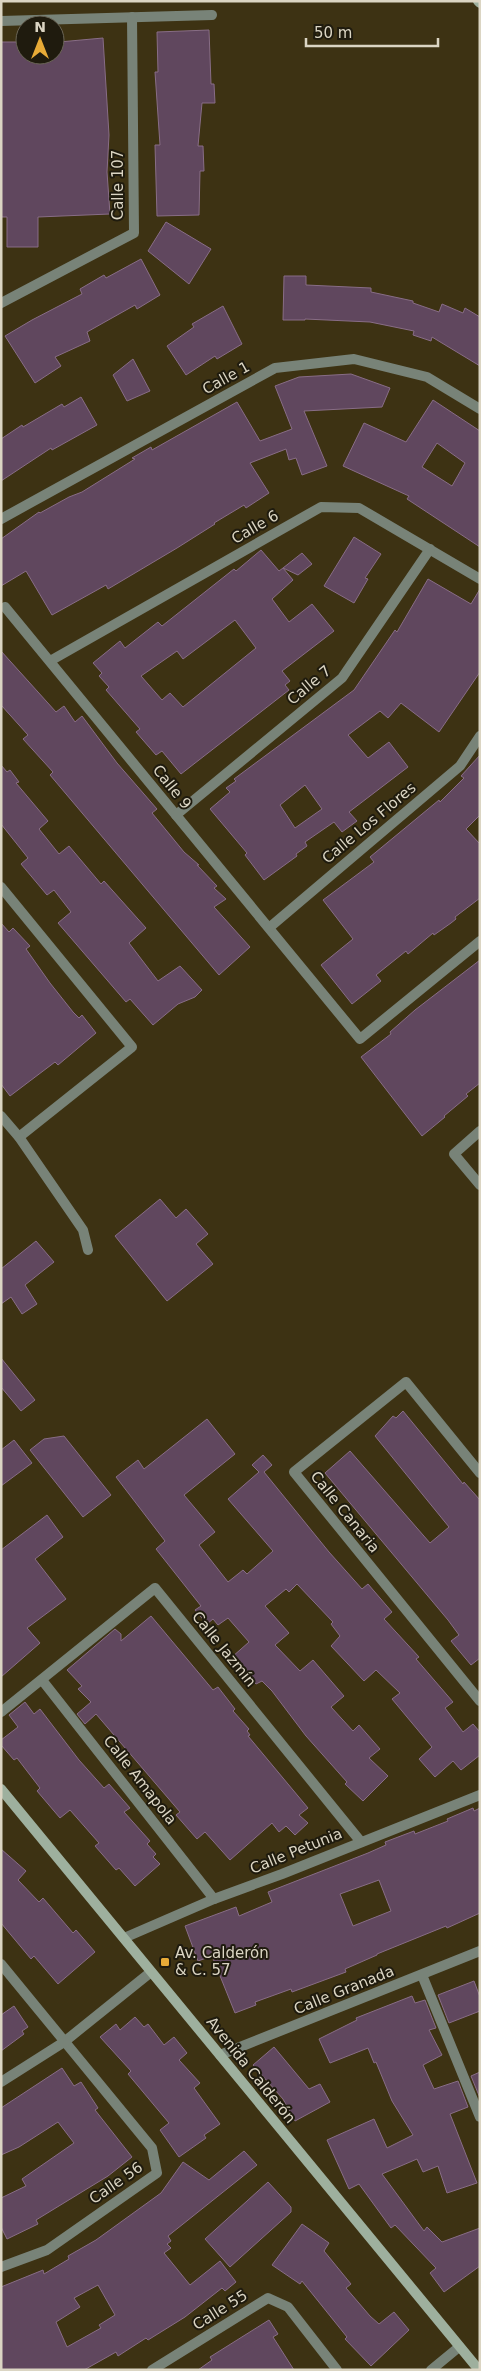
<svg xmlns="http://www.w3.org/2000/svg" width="481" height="2371" viewBox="0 0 481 2371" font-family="'DejaVu Sans',sans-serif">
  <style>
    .building { fill: #60475e; stroke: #886d86; fill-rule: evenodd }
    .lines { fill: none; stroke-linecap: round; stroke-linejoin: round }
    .street { stroke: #788378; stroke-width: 10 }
    .secondary { stroke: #9eb09e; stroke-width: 10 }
    .poi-dot { fill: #e8ab37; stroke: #1f1b0e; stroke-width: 2 }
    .labels { text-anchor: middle; stroke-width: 4; stroke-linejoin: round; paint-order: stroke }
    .street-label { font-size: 15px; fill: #dbd5c3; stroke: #1f1b0e }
    .poi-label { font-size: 15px; fill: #dbd5c3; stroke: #1f1b0e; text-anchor: start }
  </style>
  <rect width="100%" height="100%" fill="#3d3213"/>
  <g class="building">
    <polygon points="209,30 211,84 214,84 215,103 202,103 198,146 203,146 204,171 200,171 199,215 157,216 155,145 160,145 155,72 158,72 157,32"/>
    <polygon points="103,38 109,135 107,172 110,214 38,217 38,247 7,247 7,217 1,217 1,42 25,42 25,55 58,55 59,42"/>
    <polygon points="166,222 211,249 189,284 148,251"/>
    <polygon points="141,259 160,295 137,309 135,305 87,332 90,341 55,357 61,366 35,383 5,336 32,320 82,294 80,289 104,275 106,278"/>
    <polygon points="284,276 306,276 306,285 371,288 371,292 413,301 413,303 439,312 442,304 463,313 465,308 480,317 480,366 432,337 431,341 413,335 414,331 370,322 305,319 305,320 283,320"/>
    <polygon points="223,306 242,344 217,359 215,356 186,375 167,346 194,327 192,324"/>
    <polygon points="133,359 150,391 127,401 113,375"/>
    <polygon points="351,374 390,388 382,407 304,411 327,466 302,475 296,458 289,460 286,449 250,463 269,493 246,508 244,505 214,523 215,524 177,548 108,589 106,585 52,615 26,571 1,586 1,539 39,512 40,513 69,497 82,492 135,459 132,458 151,447 152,450 237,402 260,441 292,429 275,386 299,377"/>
    <polygon points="81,397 97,425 52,450 51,448 1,481 1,439 22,425 23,427 62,404 64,407"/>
    <path d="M433,400L480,431V547L407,499L409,496L343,466L364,423L406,442ZM437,443L465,463L452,486L422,467Z"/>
    <polygon points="354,537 381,554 365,578 368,579 354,603 324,586"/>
    <path d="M261,550L279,571L283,568L293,580L272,599L289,622L312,604L334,631L282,671L290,681L285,685L289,690L181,774L162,751L156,755L136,732L140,729L106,690L109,687L99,676L102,673L93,663L120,641L125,648L158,622L162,626L234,569L236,571ZM235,620L256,648L183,707L170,693L162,700L141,676L177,651L183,659Z"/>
    <polygon points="302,553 312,564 298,575 283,568"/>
    <path d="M428,579L471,604L480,589V672L439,732L401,703L388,718L380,711L348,735L368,758L389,742L408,767L349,812L357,821L342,832L334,822L305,842L307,846L296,854L297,856L264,880L245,855L247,853L210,809L230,792L226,788L236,781L234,779L354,690L395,630L397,632ZM305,785L322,809L295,828L280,805Z"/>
    <polygon points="1,651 56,712 64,706 75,722 82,716 117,763 157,809 152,813 184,852 199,865 197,865 217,886 214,888 226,899 214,907 250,947 219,975 50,775 53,772 23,739 28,735 1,705"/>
    <polygon points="480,755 480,815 466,829 480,844 480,898 455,917 456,919 451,923 434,935 433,933 408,954 406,951 376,975 381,981 352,1004 321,965 353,939 323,900 374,862 370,857 439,800 440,802 464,778 461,776"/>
    <polygon points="1,765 7,772 10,770 19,782 16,783 48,821 39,829 59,854 69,846 101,884 104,881 146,928 129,943 158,981 180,966 202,990 195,997 178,1004 153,1025 130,999 126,1002 58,923 71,912 54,890 47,895 21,864 28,858 1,824"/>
    <polygon points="1,923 9,932 13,928 30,946 26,949 50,983 73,1012 79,1018 82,1015 96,1033 58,1065 55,1062 10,1096 1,1084"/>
    <polygon points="480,960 480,1083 466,1094 468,1096 444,1116 445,1117 422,1136 361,1057 391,1034 390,1032 415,1010"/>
    <polygon points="160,1199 176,1218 186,1209 208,1234 196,1244 213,1264 167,1301 115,1236"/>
    <polygon points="36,1241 54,1262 25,1285 37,1304 22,1314 11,1297 1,1304 1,1269"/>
    <polygon points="1,1358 35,1400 21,1411 1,1387"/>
    <polygon points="403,1411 463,1484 464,1482 480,1500 480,1658 471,1665 451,1641 459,1635 448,1620 325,1473 350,1451 430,1543 449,1527 375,1436 393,1416 396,1418"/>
    <polygon points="207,1419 235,1454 184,1495 215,1532 199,1545 228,1582 243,1570 247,1574 273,1551 228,1499 259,1472 252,1465 263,1455 272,1465 264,1472 329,1552 362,1589 368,1584 392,1612 384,1619 419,1657 416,1659 453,1702 445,1708 463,1732 473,1724 480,1732 480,1755 461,1770 453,1761 435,1777 419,1759 432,1747 392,1699 400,1693 376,1670 364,1681 331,1646 340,1636 331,1624 333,1622 297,1584 289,1592 286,1589 265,1606 289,1633 275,1645 300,1671 313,1660 344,1696 331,1707 353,1731 359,1725 380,1749 369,1758 388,1776 363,1801 345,1784 347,1782 306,1736 272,1691 262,1681 256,1684 232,1657 249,1642 228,1618 218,1625 213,1619 207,1624 195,1610 201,1606 156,1549 165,1541 116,1477 138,1460 144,1469"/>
    <polygon points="64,1436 111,1495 83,1517 30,1450 44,1439"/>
    <polygon points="14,1440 32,1463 1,1486 1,1450"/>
    <polygon points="47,1515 63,1537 35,1559 66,1599 27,1628 40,1643 1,1677 1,1550"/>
    <polygon points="151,1616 213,1690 218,1687 235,1709 233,1711 249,1729 247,1731 250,1735 248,1736 308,1808 299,1815 308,1823 295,1835 286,1826 279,1832 272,1823 230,1860 205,1832 197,1839 176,1815 180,1812 96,1714 85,1724 77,1714 91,1702 78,1689 82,1686 67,1670 115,1629 121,1634 121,1641"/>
    <polygon points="25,1702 34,1714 40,1709 79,1760 104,1788 109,1784 130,1808 124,1812 150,1841 147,1844 156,1854 153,1857 160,1864 135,1886 119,1868 116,1870 95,1846 99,1843 70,1810 60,1818 37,1791 40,1788 17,1758 14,1760 1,1745 1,1740 18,1727 9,1715"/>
    <path d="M473,1808L474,1811L480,1808V1913L447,1928L446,1926L377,1954V1955L345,1969L346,1972L292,1992L291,1989L255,2002L256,2005L235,2013L212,1956L198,1961L185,1926L236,1907L239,1916L272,1902L268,1892L368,1853L386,1845L385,1842L414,1831L415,1834L448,1821L447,1819ZM379,1880L391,1911L353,1926L340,1894Z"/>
    <polygon points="1,1849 26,1871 18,1880 39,1902 43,1898 73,1933 76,1930 95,1952 58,1984 34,1956 31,1959 1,1923"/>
    <polygon points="474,1981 480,1997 480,2011 449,2023 438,1995"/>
    <polygon points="412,1996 415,2003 425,2000 436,2028 429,2030 442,2055 423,2065 434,2089 458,2081 468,2107 450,2114 477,2183 447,2193 438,2166 423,2172 417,2159 382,2174 424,2231 427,2227 442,2242 480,2228 480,2266 444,2292 430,2273 436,2268 395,2225 391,2228 359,2184 349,2189 327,2140 374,2119 387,2148 413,2135 392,2101 376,2062 374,2063 368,2048 330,2063 319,2039 357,2020 356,2018"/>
    <polygon points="14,2006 28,2027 22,2031 24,2034 1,2051 1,2015"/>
    <polygon points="135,2017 144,2027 148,2024 164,2045 174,2037 187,2053 179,2060 200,2083 194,2088 220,2124 204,2135 206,2138 179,2157 160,2130 169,2123 128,2074 131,2071 100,2037 116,2024 120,2030"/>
    <polygon points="274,2047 309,2089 320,2084 330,2102 295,2121 283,2099 253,2065"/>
    <polygon points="62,2068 74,2086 81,2082 98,2108 95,2110 132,2157 108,2176 36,2220 38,2224 7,2239 1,2227 1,2198 26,2186 22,2179 74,2143 58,2122 19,2147 1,2155 1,2108"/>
    <polygon points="480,2072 480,2098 471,2076"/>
    <path d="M244,2151L257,2165L168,2236L171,2241L167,2244L171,2248L164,2253L190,2285L220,2261L236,2282L225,2291L222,2288L185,2317L148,2340L146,2338L118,2356L116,2352L84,2370H1V2287L43,2270L44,2274L69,2259L68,2256L96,2240L161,2193L183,2162L209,2180ZM98,2285L115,2315L99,2325L101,2328L67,2347L56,2322L80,2307L74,2298Z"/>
    <polygon points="268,2182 291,2207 291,2212 230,2267 205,2239"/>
    <polygon points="302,2224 329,2243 324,2251 351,2284 346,2288 370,2316 379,2324 394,2312 409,2330 371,2366 345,2339 347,2337 302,2281 300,2284 272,2265"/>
    <polygon points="269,2320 278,2334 273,2337 294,2370 198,2370 212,2360 210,2357"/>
  </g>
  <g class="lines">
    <g class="street">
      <polyline points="1,21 212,15"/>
      <polyline points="1,303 134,233 132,17"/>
      <polyline points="1,519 275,368 354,359 427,377 480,409"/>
      <polyline points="5,607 360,1039 480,941"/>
      <polyline points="50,661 321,507 359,508 480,579"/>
      <polyline points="176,815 342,678 430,549"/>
      <polyline points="1,887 132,1047 19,1137"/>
      <polyline points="270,927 460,766 480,736"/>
      <polyline points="1,1116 19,1137 83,1230 88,1250"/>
      <polyline points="480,1131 454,1154 480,1185"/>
      <polyline points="480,1473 406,1382 294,1472 480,1701"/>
      <polyline points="42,1680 214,1899"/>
      <polyline points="1,1712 155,1588 361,1842"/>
      <polyline points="124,1938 214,1899 282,1874 480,1795"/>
      <polyline points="1,1964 152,2148 157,2173 47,2250 1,2267"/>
      <polyline points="422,1975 480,2117"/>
      <polyline points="220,2055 480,1951"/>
      <polyline points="1,2082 64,2042 151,1972"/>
      <polyline points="152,2370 268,2298 288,2307 337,2370"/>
      <polyline points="431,2370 459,2347"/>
    </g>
    <g class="secondary">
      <polyline points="478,1 480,3"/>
      <polyline points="1,1789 479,2370"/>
    </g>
  </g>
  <rect class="poi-dot" x="160" y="1957" width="10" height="10" rx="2.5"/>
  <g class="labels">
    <g class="street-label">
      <text transform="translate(118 185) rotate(-90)" y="5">Calle 107</text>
      <text transform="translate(226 378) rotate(-29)" y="5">Calle 1</text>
      <text transform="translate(255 527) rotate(-30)" y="5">Calle 6</text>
      <text transform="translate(309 685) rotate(-40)" y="5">Calle 7</text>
      <text transform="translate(172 787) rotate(51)" y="5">Calle 9</text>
      <text transform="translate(369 823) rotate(-40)" y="5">Calle Los Flores</text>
      <text transform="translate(345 1512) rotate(51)" y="5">Calle Canaria</text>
      <text transform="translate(224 1649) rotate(51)" y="5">Calle Jazmín</text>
      <text transform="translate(140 1780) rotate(52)" y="5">Calle Amapola</text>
      <text transform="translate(296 1851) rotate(-22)" y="5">Calle Petunia</text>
      <text transform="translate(344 1990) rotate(-22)" y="5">Calle Granada</text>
      <text transform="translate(251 2070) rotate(51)" y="5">Avenida Calderón</text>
      <text transform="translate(116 2183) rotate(-35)" y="5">Calle 56</text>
      <text transform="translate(220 2310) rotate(-32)" y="5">Calle 55</text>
    </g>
    <g class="poi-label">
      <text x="175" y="1958">Av. Calderón<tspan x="175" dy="17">&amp; C. 57</tspan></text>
    </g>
  </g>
  <rect width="481" height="2371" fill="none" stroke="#dbd5c3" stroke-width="5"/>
  <g transform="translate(40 40)"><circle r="24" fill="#1f1b0e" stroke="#6a6556"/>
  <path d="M0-4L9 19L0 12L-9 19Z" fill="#e8ab37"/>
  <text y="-8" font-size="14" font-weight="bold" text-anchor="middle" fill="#dbd5c3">N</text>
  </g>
  <path d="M306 38v8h132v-8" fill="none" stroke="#dbd5c3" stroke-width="2.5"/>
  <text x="314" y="38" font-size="15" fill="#dbd5c3" stroke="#1f1b0e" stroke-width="4" paint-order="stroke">50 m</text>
</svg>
